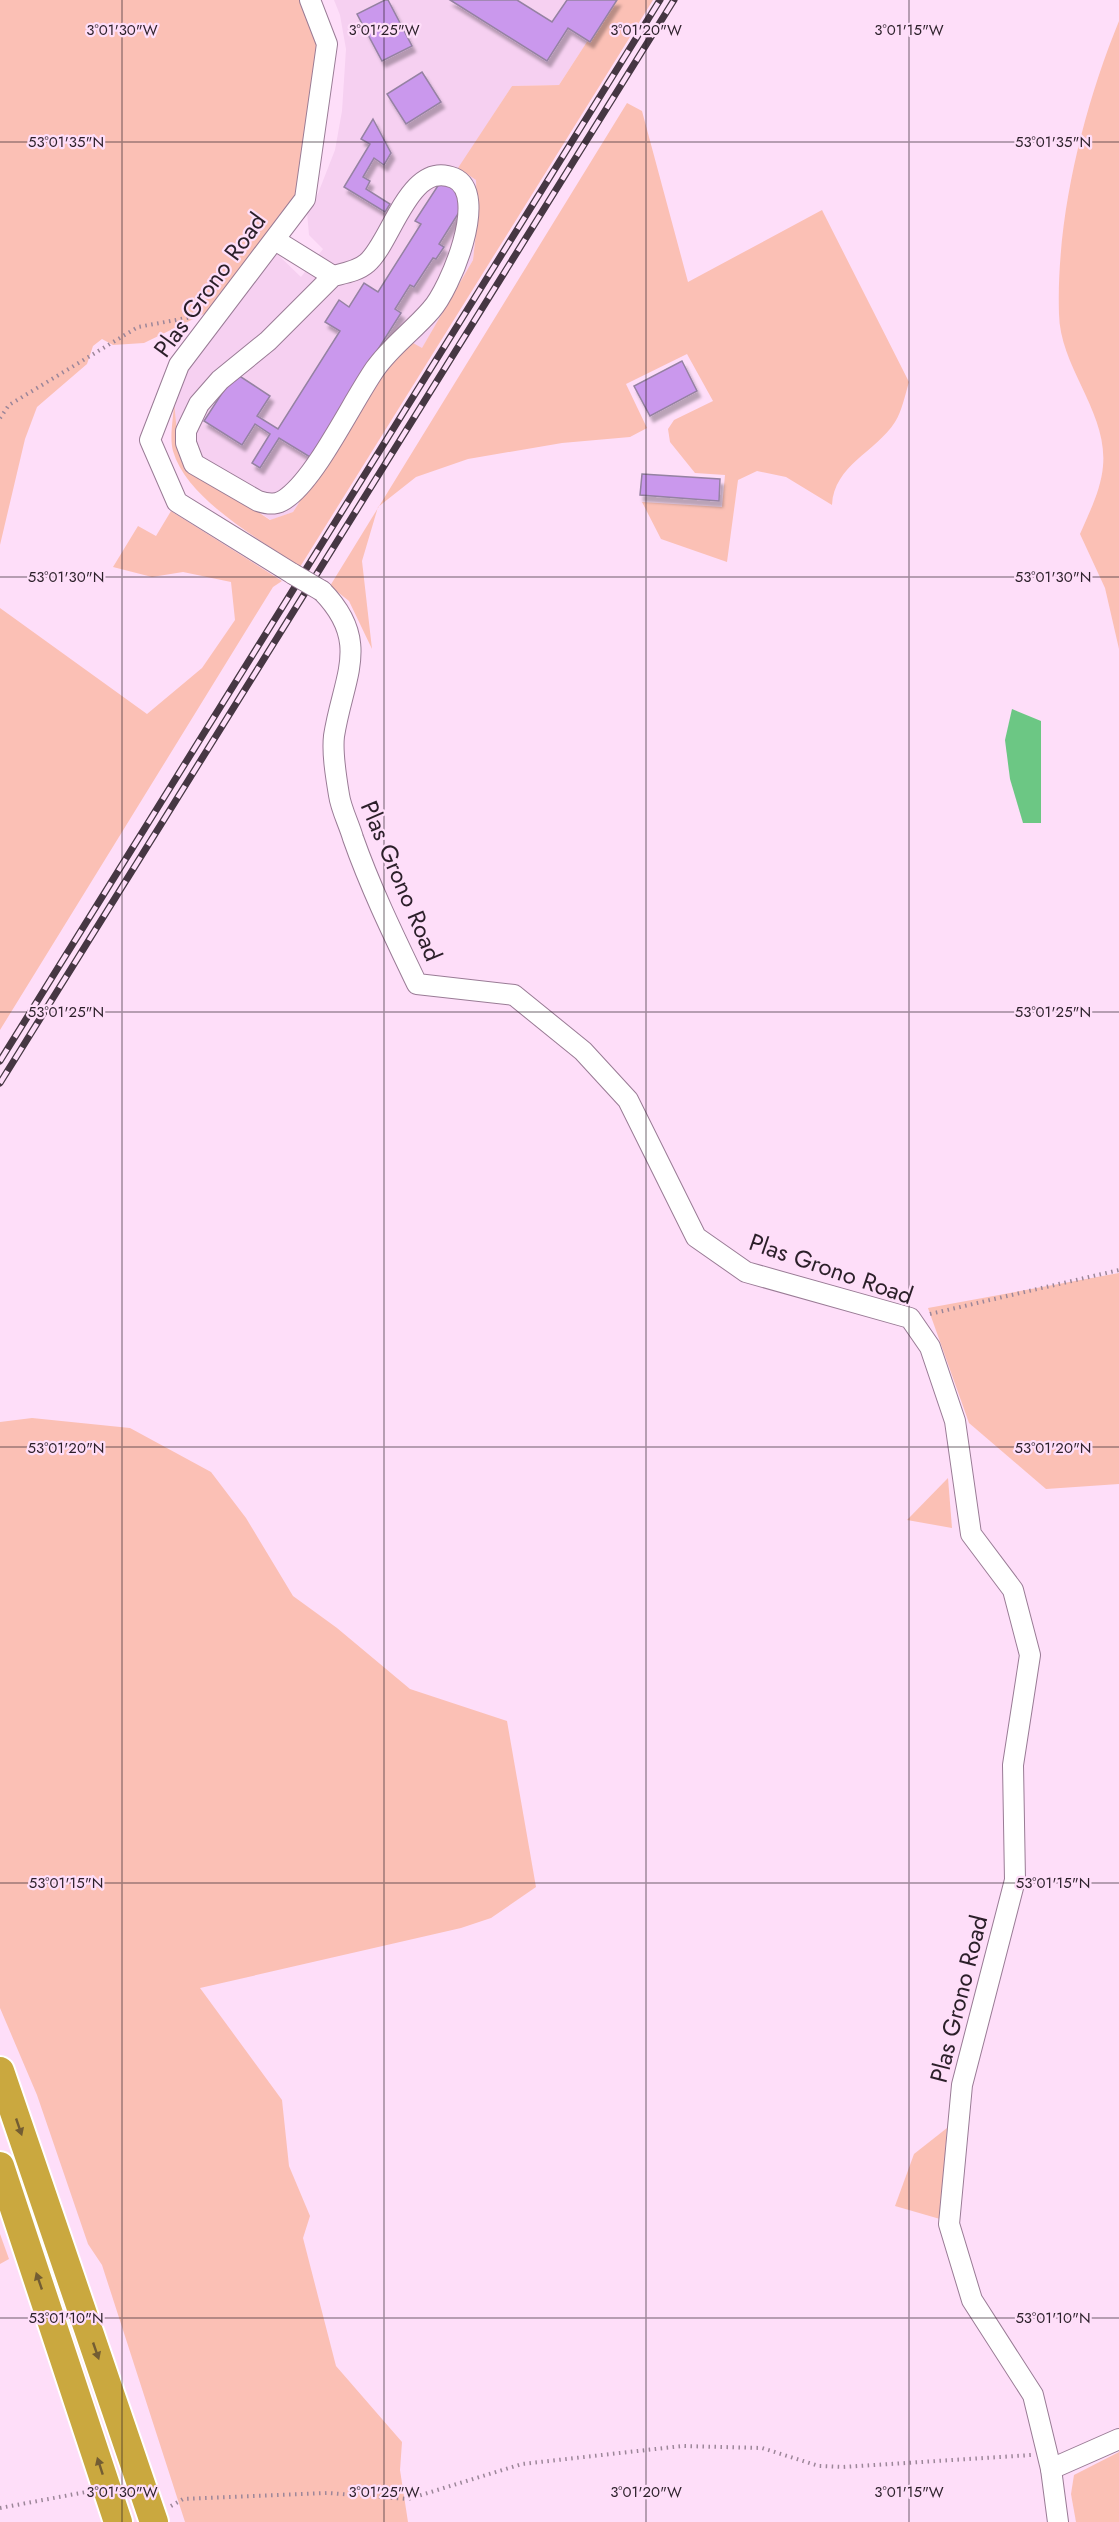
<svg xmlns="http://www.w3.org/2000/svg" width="1119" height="2522" viewBox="0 0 1119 2522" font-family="Jost,sans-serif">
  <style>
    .built { fill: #f6d0f1 }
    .green { fill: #fbc0b5 }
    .water { fill: #6cc784 }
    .building { fill: #ca98ed; stroke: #9582a2; stroke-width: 1.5; filter: url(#shadow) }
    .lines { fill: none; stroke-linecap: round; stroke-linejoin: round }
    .minor-casing { stroke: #997b95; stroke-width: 22 }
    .highway-casing { stroke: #fff; stroke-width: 32 }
    .path { stroke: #9c8699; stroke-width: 4; stroke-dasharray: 1.5 4.5; stroke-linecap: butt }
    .minor { stroke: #fff; stroke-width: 20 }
    .highway { stroke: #caa83f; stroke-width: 28 }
    .rail-casing { stroke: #463743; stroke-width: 7 }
    .rail { stroke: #fedef9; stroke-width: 4.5; stroke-dasharray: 14; stroke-linecap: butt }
    .minor-bridge-casing { stroke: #997b95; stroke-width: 22; stroke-linecap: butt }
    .minor-bridge { stroke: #fff; stroke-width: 20 }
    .oneway { fill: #735d33 }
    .ticks { fill: none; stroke: #2b1f29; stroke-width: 1.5; stroke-opacity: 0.45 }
    .labels { text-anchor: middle; stroke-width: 4.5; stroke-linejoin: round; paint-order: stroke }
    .street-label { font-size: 24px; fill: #2b1f29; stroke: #fedef9 }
    .ticks-label { font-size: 15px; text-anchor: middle; fill: #2b1f29; stroke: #fedef9; stroke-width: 4.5; stroke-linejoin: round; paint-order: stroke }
  </style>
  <defs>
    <filter id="shadow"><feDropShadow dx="3.5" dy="6" stdDeviation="1.5" flood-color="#0004"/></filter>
  </defs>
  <rect width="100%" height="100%" fill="#fedef9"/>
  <polygon class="built" points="334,0 614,0 559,85 512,86 459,168 476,180 477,223 473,260 422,349 406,339 293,512 271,520 219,486 177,433 174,401 187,365 274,251 301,277 323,249 309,235 307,212 317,196 335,150 342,111 346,49 340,15"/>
  <g class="green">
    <polygon points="0,0 300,0 318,46 298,196 216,308 144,343 113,345 102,339 93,346 87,364 37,407 25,439 0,545"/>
    <path d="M614,0H653L300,567C260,539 187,500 173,451C169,437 174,416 174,401L177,433L219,486L270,520L293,512L406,339L422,348L473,260L477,223L476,180L458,168L512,86L559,85Z"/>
    <path d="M1119,21V649L1105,588L1080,534C1089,513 1101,490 1103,466C1108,412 1060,368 1059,314C1056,218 1083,109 1119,21Z"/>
    <path d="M627,103L642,111L688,282L822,210L909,382C905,395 902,411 895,422C876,452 834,465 832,505L786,477L757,471L738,480L727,562L661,539L642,502L722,507L725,475L695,473L670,442L668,429L674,420L713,401L687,354L626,384L647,428L630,437L562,443L468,459L416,477L378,507L362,561L372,649L349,601L330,586Z"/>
    <polygon points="171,511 282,581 273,587 0,1030 0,608 147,714 202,668 235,620 231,582 183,572 152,577 113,567 138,526 156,536"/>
    <polygon points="1119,1273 1119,1484 1046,1489 969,1423 928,1308"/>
    <polygon points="32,1418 130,1428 211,1472 246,1518 293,1596 337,1628 410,1689 507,1721 536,1887 491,1918 461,1928 200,1988 282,2100 289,2166 310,2216 303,2238 336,2366 402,2442 400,2470 408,2522 185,2522 102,2265 88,2244 37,2095 0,2008 0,1422"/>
    <polygon points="948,1478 952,1528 907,1520"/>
    <polygon points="947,2128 940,2219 895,2206 914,2154"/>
    <polygon points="0,2234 9,2259 0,2264"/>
    <polygon points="1119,2452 1119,2522 1076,2522 1071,2494 1074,2475"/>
  </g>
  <polygon class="water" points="1012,709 1041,721 1041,823 1023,823 1010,779 1005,740"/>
  <g class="building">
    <polygon points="385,0 388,0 412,46 382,61 357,14"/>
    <polygon points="450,0 517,0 552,22 567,0 617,0 590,42 568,28 547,61"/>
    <polygon points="422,72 441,102 406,124 387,94"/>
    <polygon points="373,119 391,153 384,165 374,158 363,177 370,181 366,189 390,204 385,212 344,187 370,144 361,139"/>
    <polygon points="441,181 468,198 439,244 444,247 436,259 433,258 414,287 410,285 395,309 401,313 310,457 279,438 260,468 252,463 270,434 255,424 242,445 204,421 235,373 270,396 257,416 278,429 340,331 325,322 339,300 349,307 364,283 378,292 421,224 415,221"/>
    <polygon points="682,361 697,391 650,416 634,386"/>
    <polygon points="642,474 720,479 719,501 640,495"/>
  </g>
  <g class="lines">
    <g class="minor-casing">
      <g id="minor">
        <path d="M275,240L333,276L268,341L220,380L199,404L186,431V443L194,464L258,501C270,505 278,505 288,497C318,474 351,404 375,369C391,346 413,331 431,310C450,289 490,194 454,178C409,159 392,242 367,263C358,271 345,273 333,276"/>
        <polyline points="293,574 177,502 150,440 179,365 305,199 327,44 310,0"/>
        <path d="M322,591C372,642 343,677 334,736C332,753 336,777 339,795C341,809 349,824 353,838C371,889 394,936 417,984L514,995L583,1051L628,1100L696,1237L746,1272L910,1318L930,1347L955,1421L971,1534L1013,1590L1030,1655L1013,1765L1015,1880L962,2085L949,2224L972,2300L1033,2395L1051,2469L1058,2522"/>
        <polyline points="1051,2469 1119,2439"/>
      </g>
    </g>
    <g class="highway-casing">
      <g id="highway">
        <polyline points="0,2071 154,2522"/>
        <polyline points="0,2166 118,2522"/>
      </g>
    </g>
    <g class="path">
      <polyline points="0,418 9,405 138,327 192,317"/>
      <polyline points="930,1314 1119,1270"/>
      <polyline points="171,2506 183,2499 328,2493 408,2499 522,2464 682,2446 762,2448 819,2466 843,2467 1031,2455"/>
      <polyline points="0,2508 86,2492"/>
    </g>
    <use href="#minor" class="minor"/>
    <use href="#highway" class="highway"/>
    <g class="rail-casing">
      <g id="rail">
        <polyline points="0,1061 660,0"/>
        <polyline points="0,1083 674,0"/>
      </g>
    </g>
    <use href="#rail" class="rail"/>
    <g class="minor-bridge-casing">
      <polyline id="minor-bridge" points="293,574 322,591"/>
    </g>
    <use href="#minor-bridge" class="minor-bridge"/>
  </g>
  <defs><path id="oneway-solid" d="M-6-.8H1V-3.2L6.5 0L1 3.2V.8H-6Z" transform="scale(1.5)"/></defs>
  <g class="oneway">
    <use href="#oneway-solid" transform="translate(19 2127) rotate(71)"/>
    <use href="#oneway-solid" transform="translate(39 2281) rotate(-109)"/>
    <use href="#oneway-solid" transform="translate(96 2351) rotate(71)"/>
    <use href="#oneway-solid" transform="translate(100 2466) rotate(-108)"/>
  </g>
  <path class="ticks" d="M122,0V2522M384,0V2522M646,0V2522M909,0V2522M0,142H1119M0,577H1119M0,1012H1119M0,1447H1119M0,1883H1119M0,2318H1119"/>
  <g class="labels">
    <g class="street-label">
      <text transform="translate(210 285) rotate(-54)" y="8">Plas Grono Road</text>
      <text transform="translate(401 881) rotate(67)" y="8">Plas Grono Road</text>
      <text transform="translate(831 1269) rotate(19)" y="8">Plas Grono Road</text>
      <text transform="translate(959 1999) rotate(-76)" y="8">Plas Grono Road</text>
    </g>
  </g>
  <g class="ticks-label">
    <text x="122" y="35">3°01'30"W</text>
    <text x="384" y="35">3°01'25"W</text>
    <text x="646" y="35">3°01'20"W</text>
    <text x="909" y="35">3°01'15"W</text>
    <text x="66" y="147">53°01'35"N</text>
    <text x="1053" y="147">53°01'35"N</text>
    <text x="66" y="582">53°01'30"N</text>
    <text x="1053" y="582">53°01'30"N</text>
    <text x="66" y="1017">53°01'25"N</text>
    <text x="1053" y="1017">53°01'25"N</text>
    <text x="66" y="1453">53°01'20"N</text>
    <text x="1053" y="1453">53°01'20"N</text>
    <text x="66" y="1888">53°01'15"N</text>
    <text x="1053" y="1888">53°01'15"N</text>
    <text x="66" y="2323">53°01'10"N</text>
    <text x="1053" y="2323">53°01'10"N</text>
    <text x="122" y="2497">3°01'30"W</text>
    <text x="384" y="2497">3°01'25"W</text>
    <text x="646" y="2497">3°01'20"W</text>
    <text x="909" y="2497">3°01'15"W</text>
  </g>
</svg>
